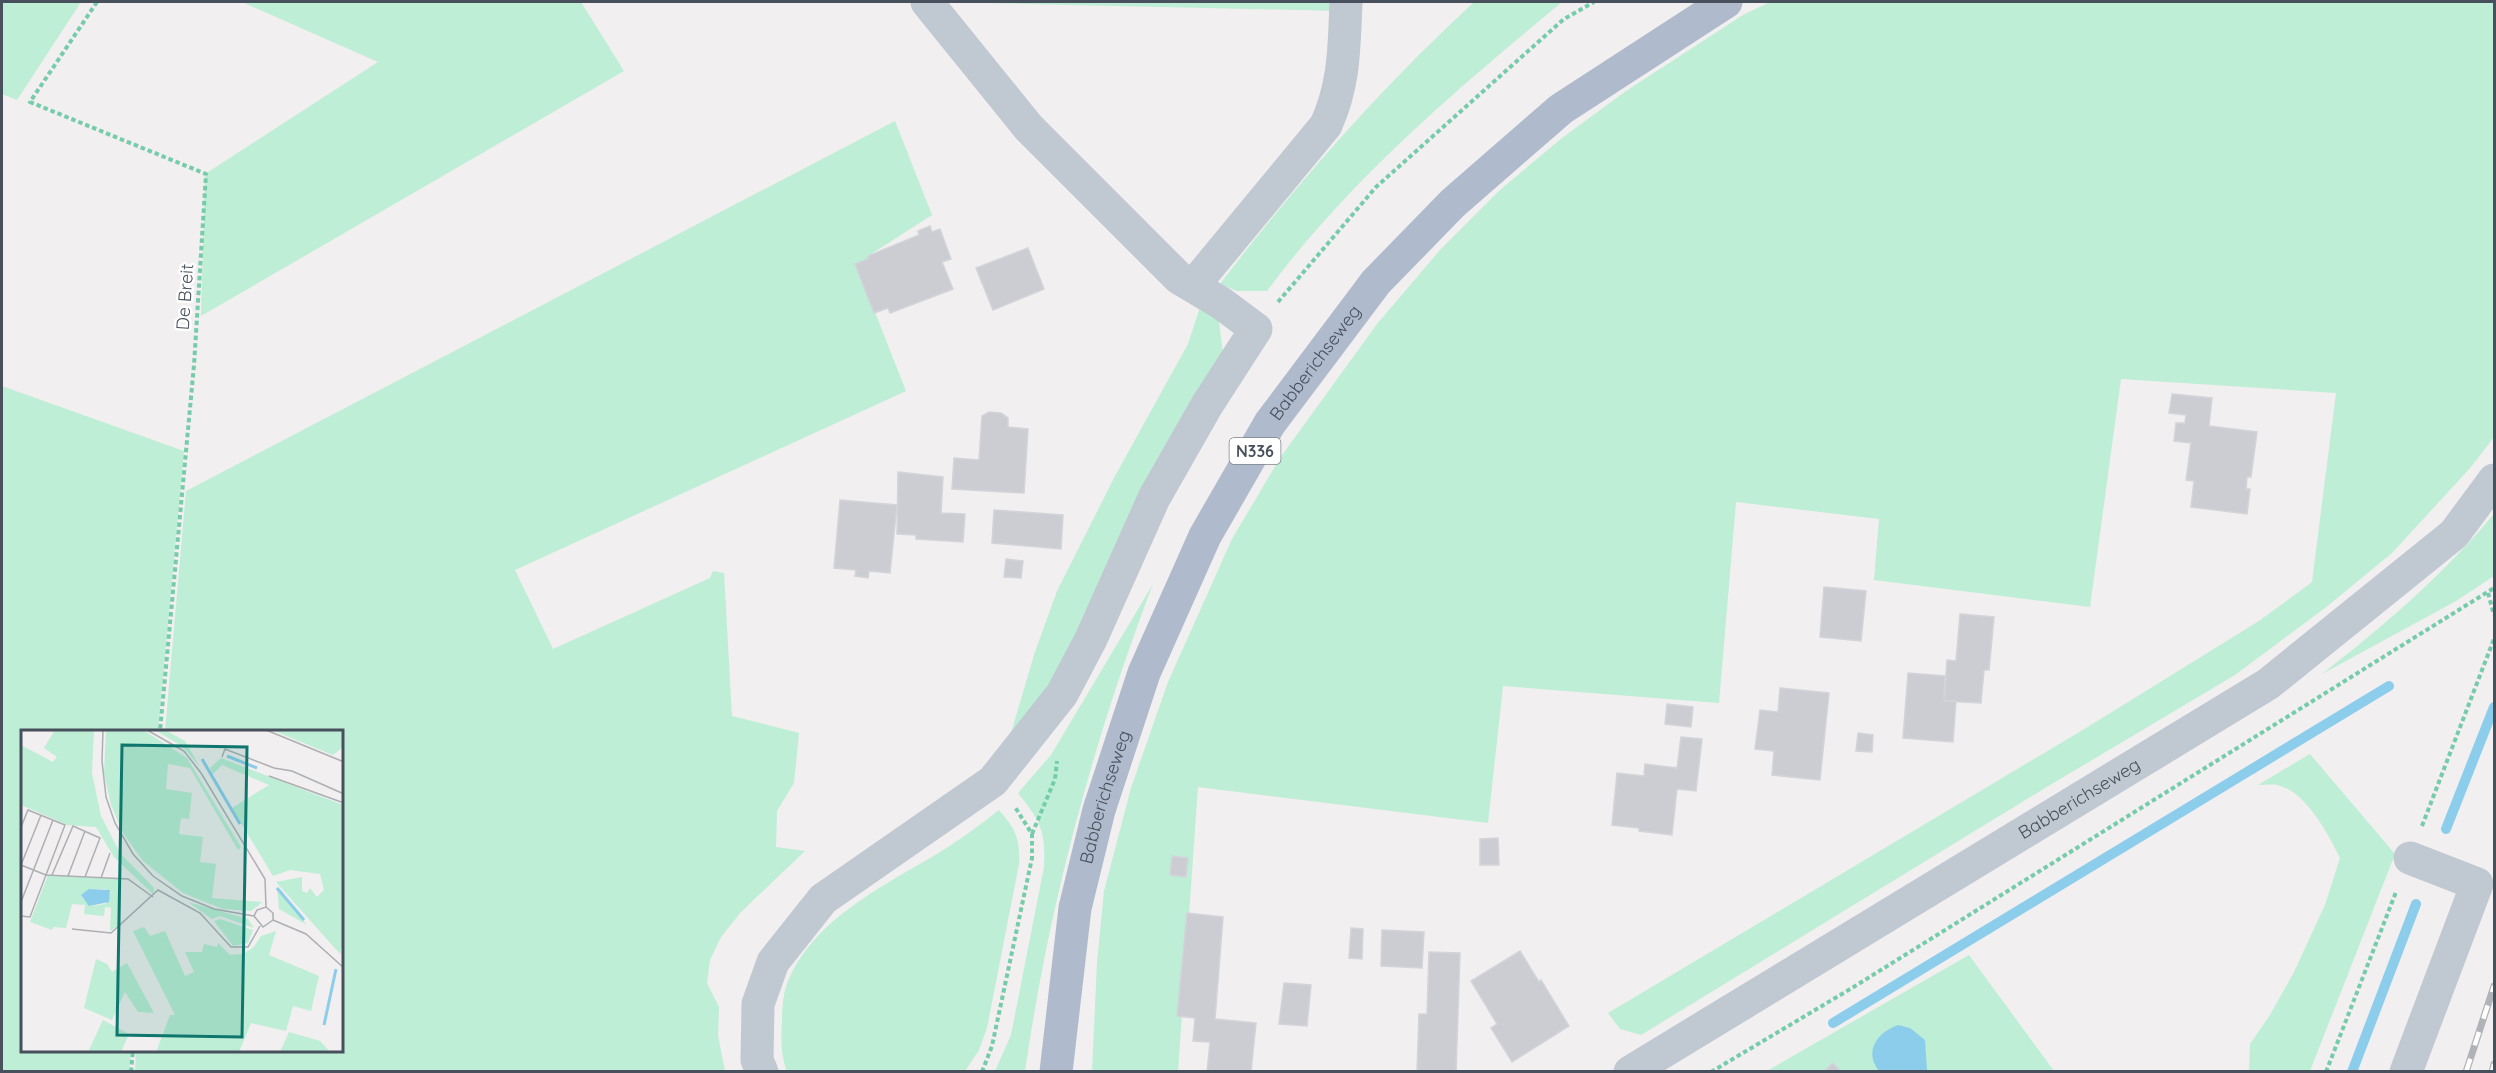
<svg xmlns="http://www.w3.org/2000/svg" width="2496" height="1073" viewBox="0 0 2496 1073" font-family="Quicksand,sans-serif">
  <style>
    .green { fill: #beeed5 }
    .water { fill: #8ccdeb }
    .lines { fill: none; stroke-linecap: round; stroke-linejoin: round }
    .stream { stroke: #8ccdeb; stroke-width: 10 }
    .building { fill: #cccdd3; stroke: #d3d4da; stroke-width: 1.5 }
    .path { stroke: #76ccaa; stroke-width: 4; stroke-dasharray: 4.5 3; stroke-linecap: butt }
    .minor { stroke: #c0c8d1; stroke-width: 33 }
    .major { stroke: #afbbcd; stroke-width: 33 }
    .rail-casing { stroke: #b1b3b9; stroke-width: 7 }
    .rail { stroke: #fff; stroke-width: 4.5; stroke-dasharray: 14; stroke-linecap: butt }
    .labels { text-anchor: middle; stroke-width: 5; stroke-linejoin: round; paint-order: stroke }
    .shield { fill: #fff; stroke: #7e848d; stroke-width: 1.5 }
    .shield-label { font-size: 16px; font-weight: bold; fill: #47505c }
    .street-label { font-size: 18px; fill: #47505c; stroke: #fff }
    .inset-river { fill: none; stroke: #8ccdeb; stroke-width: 3 }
    .inset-road { fill: none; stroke: #adafb4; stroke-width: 1.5 }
    .view { fill: #0f766e; fill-opacity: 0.15; stroke: #0f766e; stroke-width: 3 }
    .inset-edge { fill: none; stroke: #47505c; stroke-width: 3 }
  </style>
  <rect width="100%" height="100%" fill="#f1efef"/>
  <g class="green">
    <polygon points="2,2 81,2 17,100 2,94"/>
    <polygon points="242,2 581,2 624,71 201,316 205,174 378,62"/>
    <polygon points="944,2 1342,2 1342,11"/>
    <path d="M1474,2H1562C1456,90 1350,179 1267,291H1237L1220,284C1297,183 1381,88 1474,2Z"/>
    <polygon points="1770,2 2494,2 2494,437 2471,467 2392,553 2325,608 2235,675 2045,788 1641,1035 1620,1029 1608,1013 2086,728 2259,621 2312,582 2336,393 2121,379 2090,607 1874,580 1879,519 1736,502 1719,703 1503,686 1488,823 1198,787 1178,1071 1092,1072 1097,963 1104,891 1131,788 1168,682 1232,539 1280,458 1377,324 1440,250 1500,190 1562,138 1626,91 1743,15"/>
    <polygon points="895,121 932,215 868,256 868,259 856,264 906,391 515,570 553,649 710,578 713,571 724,573 732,716 799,733 794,783 777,811 776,847 805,851 741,912 721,937 710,960 707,983 719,1007 718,1036 725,1071 135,1072 136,1051 342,1050 342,731 165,731 186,491"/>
    <polygon points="1202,301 1219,322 1223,353 1043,699 1008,743 1034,655 1057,591 1115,476 1188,344"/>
    <polygon points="2,386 184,451 158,731 22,731 22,1050 131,1051 129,1071 2,1071"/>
    <path d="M2494,514V576L2456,601L2322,674C2384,626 2443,575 2494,514Z"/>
    <path d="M1153,584C1093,741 1049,905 1025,1071H995L1011,1035L1044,867C1046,830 1040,821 1018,793L1051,755Z"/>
    <path d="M2310,754L2395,854L2310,1071L2249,1072L2250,1044L2270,1015L2293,974L2325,905L2340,858C2328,834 2306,791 2277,785C2271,784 2264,785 2258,785Z"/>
    <path d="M999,810C1016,830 1020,838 1019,864L987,1028L979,1050L965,1071H787C781,1058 781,1037 782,1022C782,1009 783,993 788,981C813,921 879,888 932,857C955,843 978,827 999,810Z"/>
    <polygon points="1969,955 2054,1071 1765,1072"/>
  </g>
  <path class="water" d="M1898,1025L1910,1028L1925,1040L1927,1071H1879C1863,1051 1878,1032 1898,1025Z"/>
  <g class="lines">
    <g class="stream">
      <polyline points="2446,829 2494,707"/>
      <polyline points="1833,1023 2389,686"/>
      <polyline points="2352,1072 2416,904"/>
    </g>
  </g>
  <g class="building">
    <polygon points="930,226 932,232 940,229 951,259 942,262 953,289 890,313 888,308 874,313 855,264 868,259 868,256 919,235 918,231"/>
    <polygon points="1028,248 1044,289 993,310 976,268"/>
    <polygon points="2172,394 2212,398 2209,426 2257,432 2251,477 2247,477 2246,489 2250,489 2247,514 2191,507 2194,481 2186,480 2191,443 2174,441 2176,423 2185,423 2186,415 2169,413"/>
    <polygon points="989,412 1001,413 1008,418 1008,427 1028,429 1024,493 952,489 954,458 979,460 982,416"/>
    <polygon points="898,472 943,477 941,513 965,514 963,542 916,539 916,535 897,534"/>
    <polygon points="840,500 897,505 890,573 869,571 868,578 855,576 856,570 834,568"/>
    <polygon points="994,510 1063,515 1061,549 992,543"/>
    <polygon points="1006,559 1023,561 1021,578 1004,577"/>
    <polygon points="1824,587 1866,591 1861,641 1820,637"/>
    <polygon points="1960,614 1994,617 1989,670 1984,670 1981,703 1944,701 1947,660 1956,661"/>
    <polygon points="1908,673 1945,676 1944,701 1956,701 1953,742 1903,738"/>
    <polygon points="1780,688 1829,693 1820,780 1772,775 1774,751 1755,749 1760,710 1778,712"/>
    <polygon points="1667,704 1693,707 1691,727 1665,724"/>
    <polygon points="1858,733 1873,735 1872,752 1856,751"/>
    <polygon points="1681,737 1702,739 1696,791 1677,789 1672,835 1639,831 1639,828 1612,825 1617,773 1644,776 1645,764 1677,768"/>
    <polygon points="1498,838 1499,865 1480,865 1480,839"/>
    <polygon points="1172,856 1188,858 1186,877 1170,875"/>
    <polygon points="1187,913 1223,917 1215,1019 1256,1023 1251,1072 1207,1072 1210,1042 1193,1041 1195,1018 1177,1016"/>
    <polygon points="1351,928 1363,929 1362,959 1349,958"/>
    <polygon points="1382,930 1424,932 1422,968 1381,966"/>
    <polygon points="1520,951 1539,982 1541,980 1569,1026 1512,1062 1491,1028 1497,1024 1471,981"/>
    <polygon points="1429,952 1460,953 1456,1072 1417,1072 1419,1014 1427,1014"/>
    <polygon points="1284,983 1311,985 1307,1026 1279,1024"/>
    <polygon points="1833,1063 1841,1072 1823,1072"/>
  </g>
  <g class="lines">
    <g class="path">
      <polyline points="97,2 30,102 206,174 194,365 160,731"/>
      <polyline points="1278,302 1376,187 1564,19 1594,2"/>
      <polyline points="2488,593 2494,615"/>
      <polyline points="2422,826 2494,639"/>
      <polyline points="1032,834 1055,779 1057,761"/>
      <polyline points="131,1072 133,1050"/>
      <polyline points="982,1072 992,1046 1032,858 1032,834 1015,807"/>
      <polyline points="1711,1072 1852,988 2494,588"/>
      <polyline points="2326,1072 2396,892"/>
    </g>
    <g class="minor">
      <path d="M1193,286L1326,125C1345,83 1344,46 1346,2"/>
      <polyline points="762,1072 757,1060 758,1004 773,962 823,899 993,781 1062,694 1091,639 1154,498 1207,405 1256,329 1221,303 1179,278 1029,128 927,2"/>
      <path id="s1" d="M1630,1072L2268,684L2454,534L2494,480"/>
      <polyline points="2406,1072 2477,884 2410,858"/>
    </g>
    <path class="major" id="s2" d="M1056,1072L1075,908L1099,810L1144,673L1205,536L1270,423L1376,282L1453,203L1561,109L1726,2"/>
    <g class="rail-casing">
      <g id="rail">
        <polyline points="2466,1072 2494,986"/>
        <polyline points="2492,1072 2494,1064"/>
      </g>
    </g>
    <use href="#rail" class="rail"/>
  </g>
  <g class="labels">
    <rect class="shield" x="1229.5" y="438" width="51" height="26" rx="4.5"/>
    <g class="shield-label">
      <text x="1255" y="457">N336</text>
    </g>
    <g class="street-label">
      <text transform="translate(185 297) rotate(-86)" y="6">De Breit</text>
      <text dy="6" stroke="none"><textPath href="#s2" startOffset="766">Babberichseweg</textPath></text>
      <text dy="6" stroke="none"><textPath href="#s2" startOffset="280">Babberichseweg</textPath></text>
      <text dy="6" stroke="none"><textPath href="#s1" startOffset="526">Babberichseweg</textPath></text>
    </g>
  </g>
  <g transform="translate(21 730)">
    <rect width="322" height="322" fill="#f1efef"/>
    <path d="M34,0H73L71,43L80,86L99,123L133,158L132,164L93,127L75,97L47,95L0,75V15L32,32L36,27L23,18ZM85,0H122L166,28L220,117L217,120L169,38L147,34L145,59L171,63L168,89L160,88L158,104L182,107L179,132L195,134L191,168L241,172L238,175L230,181L202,179L162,163L122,131L102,103L90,75L83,44ZM134,0H144L164,11L179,37L161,16ZM251,0H322V17L312,25ZM200,28L322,75L323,209L319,224L255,152L281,147V161L286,163L289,158L296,167L303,160L299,144L269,140L252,146L211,78L248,55L201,35L192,44L189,38ZM27,145L100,149L98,195L89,201L90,178L84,177L83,186L63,184L64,175L51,174L45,198L32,197L31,200L9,192ZM68,159H84L90,162L84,174L69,176L61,167ZM256,157L282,190L286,195L258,179ZM167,172L227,189L233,198L199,186L191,189ZM199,189L232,200L227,213L212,216L193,191ZM123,197L129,206L144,201L164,246L173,242L164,222H181L183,214L196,217L197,213L209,225L221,224L232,218L240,206L255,201L248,225L298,246L290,281L272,276L265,301L230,293L218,322H135L149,285H154L112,201ZM75,229L86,234L91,242L106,233L133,283L117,282L104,262L91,290L63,278ZM82,290L108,304L100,322H67ZM268,302L299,311L309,322H259Z" fill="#beeed5" fill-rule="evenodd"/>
    <path d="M68,159L89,160L88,172L68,176L60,165Z" fill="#8ccdeb"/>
    <path class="inset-river" d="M206,26L236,38M181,29L219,94M256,158L283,190M303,295L315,239"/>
    <path class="inset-road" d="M82,0L81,31L85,67L94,93L112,124L132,146L161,166L193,179L233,186M126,0L163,21L180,43L244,149L245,177M245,0L323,32M201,27L204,19L253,38L271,41L323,64M248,46L323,73M20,85L0,135L25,145L107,149L132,167M0,97L7,80L44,95L9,187L0,186M31,145L52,96L79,108L64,147M47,146L64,101M80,148L89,123M0,172L32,90M233,186L236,180L245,177L252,183V190M233,186L242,197L252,190M252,190L285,204L323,238M51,199L90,203L137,160L179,183L210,217H227L239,196"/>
    <path class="view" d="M101,15L226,17L221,307L96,305Z"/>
    <rect width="322" height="322" class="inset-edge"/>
  </g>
  <rect width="2496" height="1073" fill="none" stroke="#47505c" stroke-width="6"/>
</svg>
